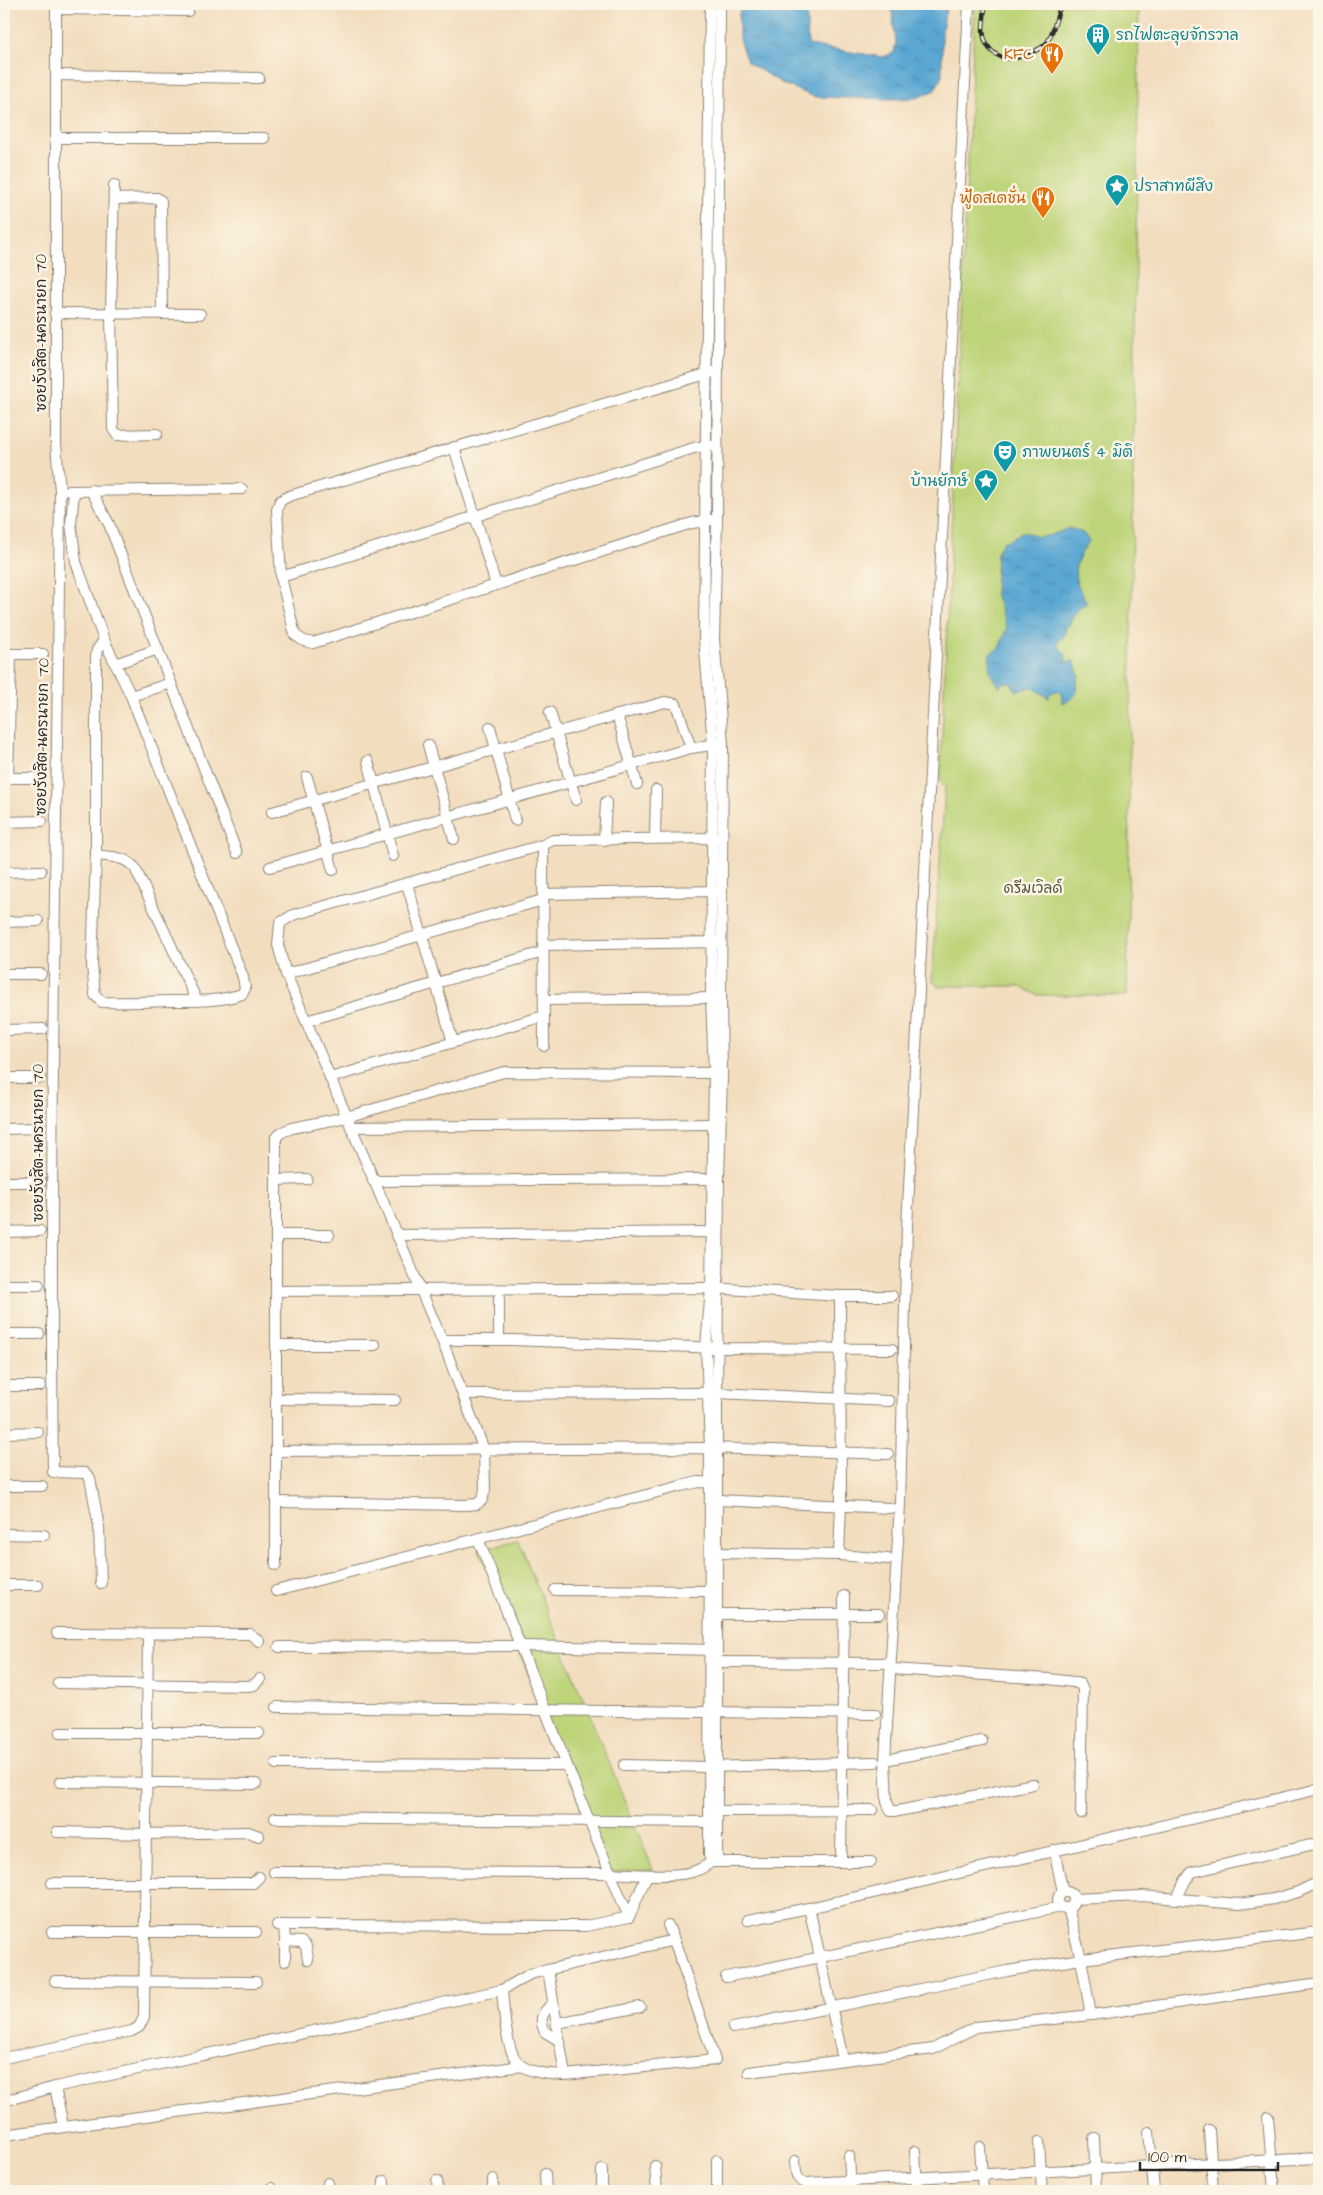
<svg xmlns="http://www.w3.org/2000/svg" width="1323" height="2195" viewBox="0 0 1323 2195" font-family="'Architects Daughter','Playpen Sans Thai',sans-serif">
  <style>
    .park { fill: #bdd479; stroke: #748052 }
    .water { fill: url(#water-ripples); stroke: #42697f }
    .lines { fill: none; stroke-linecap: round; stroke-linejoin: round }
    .stream { stroke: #5aa7d3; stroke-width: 2.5 }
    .street-casing { stroke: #8e8474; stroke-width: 12 }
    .street { stroke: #fff; stroke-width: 10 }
    .rail-casing { stroke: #2b2b2b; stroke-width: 4.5 }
    .rail { stroke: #fcf5e5; stroke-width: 2.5; stroke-dasharray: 8; stroke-linecap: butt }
    .labels { text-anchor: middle; stroke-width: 5; stroke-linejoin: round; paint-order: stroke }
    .culture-label { font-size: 15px; fill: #0d838f; stroke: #fcf5e5; text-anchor: start }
    .food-label { font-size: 15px; fill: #c56008; stroke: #fcf5e5; text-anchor: end }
    .street-label { font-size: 15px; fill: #2b2b2b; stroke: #fcf5e5 }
    .park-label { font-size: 15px; fill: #50553e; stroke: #fcf5e5 }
  </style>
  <defs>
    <pattern id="water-ripples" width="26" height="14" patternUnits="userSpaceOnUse" patternTransform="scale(1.25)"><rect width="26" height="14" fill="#5aa7d3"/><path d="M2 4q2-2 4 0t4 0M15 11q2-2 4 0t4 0" fill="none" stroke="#4b88ab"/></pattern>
  </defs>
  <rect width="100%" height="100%" fill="#fcf5e5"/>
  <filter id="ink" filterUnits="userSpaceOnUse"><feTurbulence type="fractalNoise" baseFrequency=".02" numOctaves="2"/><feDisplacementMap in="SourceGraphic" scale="10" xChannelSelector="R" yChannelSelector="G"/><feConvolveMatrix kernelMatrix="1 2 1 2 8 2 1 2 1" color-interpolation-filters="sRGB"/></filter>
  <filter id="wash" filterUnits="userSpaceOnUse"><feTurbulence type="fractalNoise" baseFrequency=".0096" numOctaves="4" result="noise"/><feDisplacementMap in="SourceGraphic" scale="20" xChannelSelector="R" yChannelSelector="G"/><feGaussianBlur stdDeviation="1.12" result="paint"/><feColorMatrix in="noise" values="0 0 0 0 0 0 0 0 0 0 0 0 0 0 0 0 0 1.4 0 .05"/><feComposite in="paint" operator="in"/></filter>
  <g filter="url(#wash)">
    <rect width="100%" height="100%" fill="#f2ddbe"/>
    <g class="park">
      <polygon points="975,4 1139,4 1127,996 1037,995 1018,986 937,986 932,980 945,788 940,780"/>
      <polygon points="518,1540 653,1870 607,1872 479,1550"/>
    </g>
    <g class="water">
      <polygon points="742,4 806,4 808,45 882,57 894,53 896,42 891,4 947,4 942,29 942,76 935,90 917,98 894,99 815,97 783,84 747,62 739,39 739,13"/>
      <path d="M1069,528L1083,533L1089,541C1087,546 1083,549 1081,554C1069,576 1078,585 1087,603L1076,611L1069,625L1066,626L1065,635L1058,642V646L1065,653L1066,662L1074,661L1079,677L1077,678C1079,692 1076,699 1062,703L1061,693L1056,691L1049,694V698L1032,687L1015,691L1012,684L1007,682L1002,684L1000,687C990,677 988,668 990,654L999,648L1007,628L995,593L997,553L1003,542C1011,541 1019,532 1023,532C1027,532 1031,535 1035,536C1047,539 1058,532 1069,528Z"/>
    </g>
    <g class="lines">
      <polyline class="stream" points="265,7 265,4"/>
    </g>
  </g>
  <g filter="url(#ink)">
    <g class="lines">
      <g class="street-casing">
        <g id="street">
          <path d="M56,4V444L60,491C57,818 49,1145 53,1472L85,1473L90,1478L99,1527L101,1583"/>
          <polyline points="710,4 704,638 713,744 711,997 714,1073 711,1288 706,1347 710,1448 709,1855 712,1862"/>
          <polyline points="969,4 907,1227 900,1504 885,1760 887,1802 891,1811 898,1811 1033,1784"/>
          <polyline points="56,9 188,11"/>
          <polyline points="56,75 259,78"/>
          <polyline points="56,138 264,138"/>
          <polyline points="114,185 111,314 113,429 117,435 157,434"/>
          <polyline points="114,199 157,198 161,201 162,314"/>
          <polyline points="55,313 200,314"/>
          <polyline points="454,447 496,585"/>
          <polyline points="91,490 109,524 237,853"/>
          <polyline points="69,491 242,489"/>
          <path d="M74,491L71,524L76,562L104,640L131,696L243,977L245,989L242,994C219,1002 192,1001 168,1001C146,1002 124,1003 102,1002L95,995L92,965L96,855V656L97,650L104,640"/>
          <polyline points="711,520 692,523 313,643 304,641 295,635 281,577 277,510 280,501 289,496 713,372"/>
          <polyline points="281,577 697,447 712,446"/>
          <polyline points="4,654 43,654"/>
          <polyline points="115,664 158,649"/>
          <polyline points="131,696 171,683"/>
          <polyline points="550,712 576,800"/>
          <polyline points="617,715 637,784"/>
          <polyline points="490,727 515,820"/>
          <polyline points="428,745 454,839"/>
          <polyline points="368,761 393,856"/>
          <polyline points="307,777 333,870"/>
          <polyline points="4,778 35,778"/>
          <polyline points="8,778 11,654"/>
          <polyline points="272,812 665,702 676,704 691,748"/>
          <polyline points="4,822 42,821"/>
          <polyline points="655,839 656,790"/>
          <polyline points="604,840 606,802"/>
          <path d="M96,855C111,857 125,856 135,868L197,1001"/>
          <polyline points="270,867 691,748 718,744"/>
          <polyline points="4,872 41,871"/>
          <polyline points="407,884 453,1042"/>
          <polyline points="543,894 718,891"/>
          <polyline points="4,922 38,921"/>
          <polyline points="543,945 718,942"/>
          <polyline points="4,974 41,974"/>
          <polyline points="286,974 543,900"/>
          <polyline points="544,1000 717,998"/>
          <polyline points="306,1021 543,952"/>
          <polyline points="4,1030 43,1029"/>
          <polyline points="544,1046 543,845 553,840 718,838"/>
          <polyline points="4,1078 40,1078"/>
          <polyline points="330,1078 544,1016"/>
          <polyline points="351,1127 717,1124"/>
          <polyline points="4,1129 38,1128"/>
          <polyline points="277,1180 307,1179"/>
          <polyline points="373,1181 718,1179"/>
          <polyline points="4,1182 41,1182"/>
          <polyline points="4,1232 40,1231"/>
          <polyline points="276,1235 329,1235"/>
          <polyline points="396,1235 717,1232"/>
          <polyline points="4,1285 39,1285"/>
          <polyline points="276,1291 711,1288 840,1296 892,1296"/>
          <polyline points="499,1298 499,1340"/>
          <polyline points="4,1334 39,1334"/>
          <polyline points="442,1340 512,1340 718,1348 892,1349"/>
          <polyline points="276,1345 375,1345"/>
          <polyline points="4,1386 40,1386"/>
          <polyline points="464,1394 717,1393 889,1401"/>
          <polyline points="276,1399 395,1400"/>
          <polyline points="4,1433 38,1432"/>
          <polyline points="277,1451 710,1448 888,1454"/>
          <polyline points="4,1486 42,1486"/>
          <polyline points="718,1500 890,1508"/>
          <polyline points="277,1502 467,1505 477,1504 482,1500 485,1490 484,1450 442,1340 286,974 278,945 280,923 293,915 543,845"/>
          <polyline points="4,1534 44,1535"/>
          <path d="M478,1539C529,1665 575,1792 629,1917"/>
          <polyline points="718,1553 839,1555 888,1559"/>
          <polyline points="839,1555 841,1505 840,1296"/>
          <polyline points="276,1565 276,1137 282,1132 292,1128 346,1117 504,1072 719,1073"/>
          <polyline points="4,1585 38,1585"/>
          <polyline points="555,1590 715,1591"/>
          <polyline points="276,1591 681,1486 699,1482 715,1483"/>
          <polyline points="713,1614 879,1614"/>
          <polyline points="57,1633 250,1634 259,1641"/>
          <polyline points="279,1647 522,1646 714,1650"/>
          <polyline points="712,1662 884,1663"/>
          <polyline points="892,1669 1049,1679 1073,1682 1080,1684 1083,1689 1081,1813"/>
          <polyline points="58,1683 248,1686 254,1685 260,1679"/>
          <polyline points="277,1707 875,1714"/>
          <polyline points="60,1733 259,1733"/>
          <polyline points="885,1760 982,1741"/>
          <polyline points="276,1764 567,1765"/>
          <polyline points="624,1765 708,1767 875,1762"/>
          <polyline points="60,1782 256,1784"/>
          <polyline points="712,1811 872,1810"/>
          <polyline points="275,1818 715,1822"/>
          <polyline points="57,1832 146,1834 248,1832 259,1836"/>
          <polyline points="1054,1850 1063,1892"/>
          <polyline points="712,1862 871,1862"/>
          <polyline points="841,1862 844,1596"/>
          <path d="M274,1872L610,1873C630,1874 678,1878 695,1871C704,1868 712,1862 717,1856V1393L719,1179L722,1076L721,998L723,744L714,639L717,520L720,4"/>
          <polyline points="52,1883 253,1883 259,1877"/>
          <circle cx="1066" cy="1900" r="8"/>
          <polyline points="1177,1898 1185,1881 1192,1872 1319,1843"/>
          <polyline points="1074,1899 1142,1896 1239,1904 1274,1899 1298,1892 1319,1882"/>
          <polyline points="809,1908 843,2059"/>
          <polyline points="1068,1908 1081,1959 1091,2015 1319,1983"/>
          <polyline points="748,1920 809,1908 1319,1789"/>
          <polyline points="277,1925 586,1926 629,1917 647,1875"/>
          <polyline points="284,1925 285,1941 301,1942 306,1946 308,1960"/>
          <path d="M668,1925L674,1940L715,2060L565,2075C551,2074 537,2074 523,2067C505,2057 504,2009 502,1990L530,1974L674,1940"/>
          <polyline points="52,1932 256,1932"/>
          <polyline points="285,1961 285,1941"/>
          <polyline points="548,1970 565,2075"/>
          <polyline points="726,1977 1061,1907"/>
          <polyline points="55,1981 256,1982"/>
          <path d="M553,2003C543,2012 538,2018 545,2032L560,2041"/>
          <polyline points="557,2023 640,2007"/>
          <polyline points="733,2028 1007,1971 1081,1959 1319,1932"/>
          <polyline points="4,2058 132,2031 139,2027 144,2017 148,1634"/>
          <polyline points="749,2072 933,2049 976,2027 1091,2015"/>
          <polyline points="55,2087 63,2126"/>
          <polyline points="4,2101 55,2087 502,1990"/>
          <polyline points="1268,2117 1274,2191"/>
          <polyline points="1209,2130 1213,2191"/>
          <polyline points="1149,2132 1154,2191"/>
          <polyline points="4,2135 522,2066"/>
          <polyline points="1094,2138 1096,2191"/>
          <polyline points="1039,2142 1042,2191"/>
          <polyline points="980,2147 983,2191"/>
          <polyline points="915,2151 917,2191"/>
          <polyline points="849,2156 851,2191"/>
          <path d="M795,2161C796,2172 795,2180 806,2183L1319,2158"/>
          <polyline points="655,2166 657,2191"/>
          <polyline points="602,2170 602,2191"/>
          <polyline points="545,2174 546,2191"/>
          <polyline points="493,2179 493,2191"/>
          <polyline points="384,2181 384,2191"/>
          <polyline points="437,2181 438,2191"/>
          <polyline points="328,2183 329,2191"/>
          <polyline points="271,2188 271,2191"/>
          <polyline points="717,2191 717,2160"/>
        </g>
      </g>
      <use href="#street" class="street"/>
      <g class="rail-casing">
        <path id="rail" d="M985,4C985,13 983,22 983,31C985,54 1005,64 1025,55C1033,52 1044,48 1048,41C1054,30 1057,15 1061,4"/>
      </g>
      <use href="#rail" class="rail"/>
    </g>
  </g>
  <defs>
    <g id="building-pin" transform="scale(1.25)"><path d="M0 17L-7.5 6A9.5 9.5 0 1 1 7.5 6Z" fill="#0f9aa8" stroke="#fcf5e5"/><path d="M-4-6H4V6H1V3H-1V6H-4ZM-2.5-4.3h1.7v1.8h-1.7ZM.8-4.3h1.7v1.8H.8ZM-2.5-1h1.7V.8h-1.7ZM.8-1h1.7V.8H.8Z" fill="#fff"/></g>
    <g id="restaurant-pin" transform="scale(1.25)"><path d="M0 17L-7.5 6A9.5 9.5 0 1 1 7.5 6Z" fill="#e8710a" stroke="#fcf5e5"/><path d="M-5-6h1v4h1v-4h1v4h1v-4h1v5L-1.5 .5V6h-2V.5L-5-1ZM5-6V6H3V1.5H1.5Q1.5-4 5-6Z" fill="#fff"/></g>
    <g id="sight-pin" transform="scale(1.25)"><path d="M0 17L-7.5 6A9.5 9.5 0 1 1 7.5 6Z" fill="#0f9aa8" stroke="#fcf5e5"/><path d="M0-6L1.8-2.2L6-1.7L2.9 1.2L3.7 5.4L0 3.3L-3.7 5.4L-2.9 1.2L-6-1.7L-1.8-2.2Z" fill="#fff"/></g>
    <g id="theatre-pin" transform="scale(1.25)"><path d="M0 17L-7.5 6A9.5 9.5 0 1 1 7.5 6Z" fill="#0f9aa8" stroke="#fcf5e5"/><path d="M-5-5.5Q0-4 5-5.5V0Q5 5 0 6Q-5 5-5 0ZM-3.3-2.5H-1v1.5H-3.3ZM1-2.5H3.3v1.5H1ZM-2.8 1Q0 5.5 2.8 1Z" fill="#fff"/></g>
  </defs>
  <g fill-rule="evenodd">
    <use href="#building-pin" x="1098" y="35"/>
    <use href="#restaurant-pin" x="1052" y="54"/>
    <use href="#sight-pin" x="1117" y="186"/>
    <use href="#restaurant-pin" x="1043" y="198"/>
    <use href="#theatre-pin" x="1005" y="452"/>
    <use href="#sight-pin" x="986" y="481"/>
  </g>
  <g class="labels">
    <g class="culture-label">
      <text x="1116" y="40">รถไฟตะลุยจักรวาล</text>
      <text x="1134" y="191">ปราสาทผีสิง</text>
      <text x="1022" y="457">ภาพยนตร์ 4 มิติ</text>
      <text x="968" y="486" text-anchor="end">บ้านยักษ์</text>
    </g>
    <g class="food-label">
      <text x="1034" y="59">KFC</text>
      <text x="1026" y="203">ฟู้ดสเตชั่น</text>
    </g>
    <g class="street-label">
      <text transform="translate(41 333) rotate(-90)" y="5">ซอยรังสิต-นครนายก 70</text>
      <text transform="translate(42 737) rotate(-89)" y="5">ซอยรังสิต-นครนายก 70</text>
      <text transform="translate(38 1143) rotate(-90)" y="5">ซอยรังสิต-นครนายก 70</text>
    </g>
    <g class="park-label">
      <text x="1033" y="893">ดรีมเวิลด์</text>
    </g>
  </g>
  <rect width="1323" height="2195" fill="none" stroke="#fcf5e5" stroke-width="20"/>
  <path d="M1140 2162v8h138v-8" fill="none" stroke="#2b2b2b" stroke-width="2.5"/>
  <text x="1148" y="2162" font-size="15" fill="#2b2b2b" stroke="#fcf5e5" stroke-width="4" paint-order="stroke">100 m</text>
</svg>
